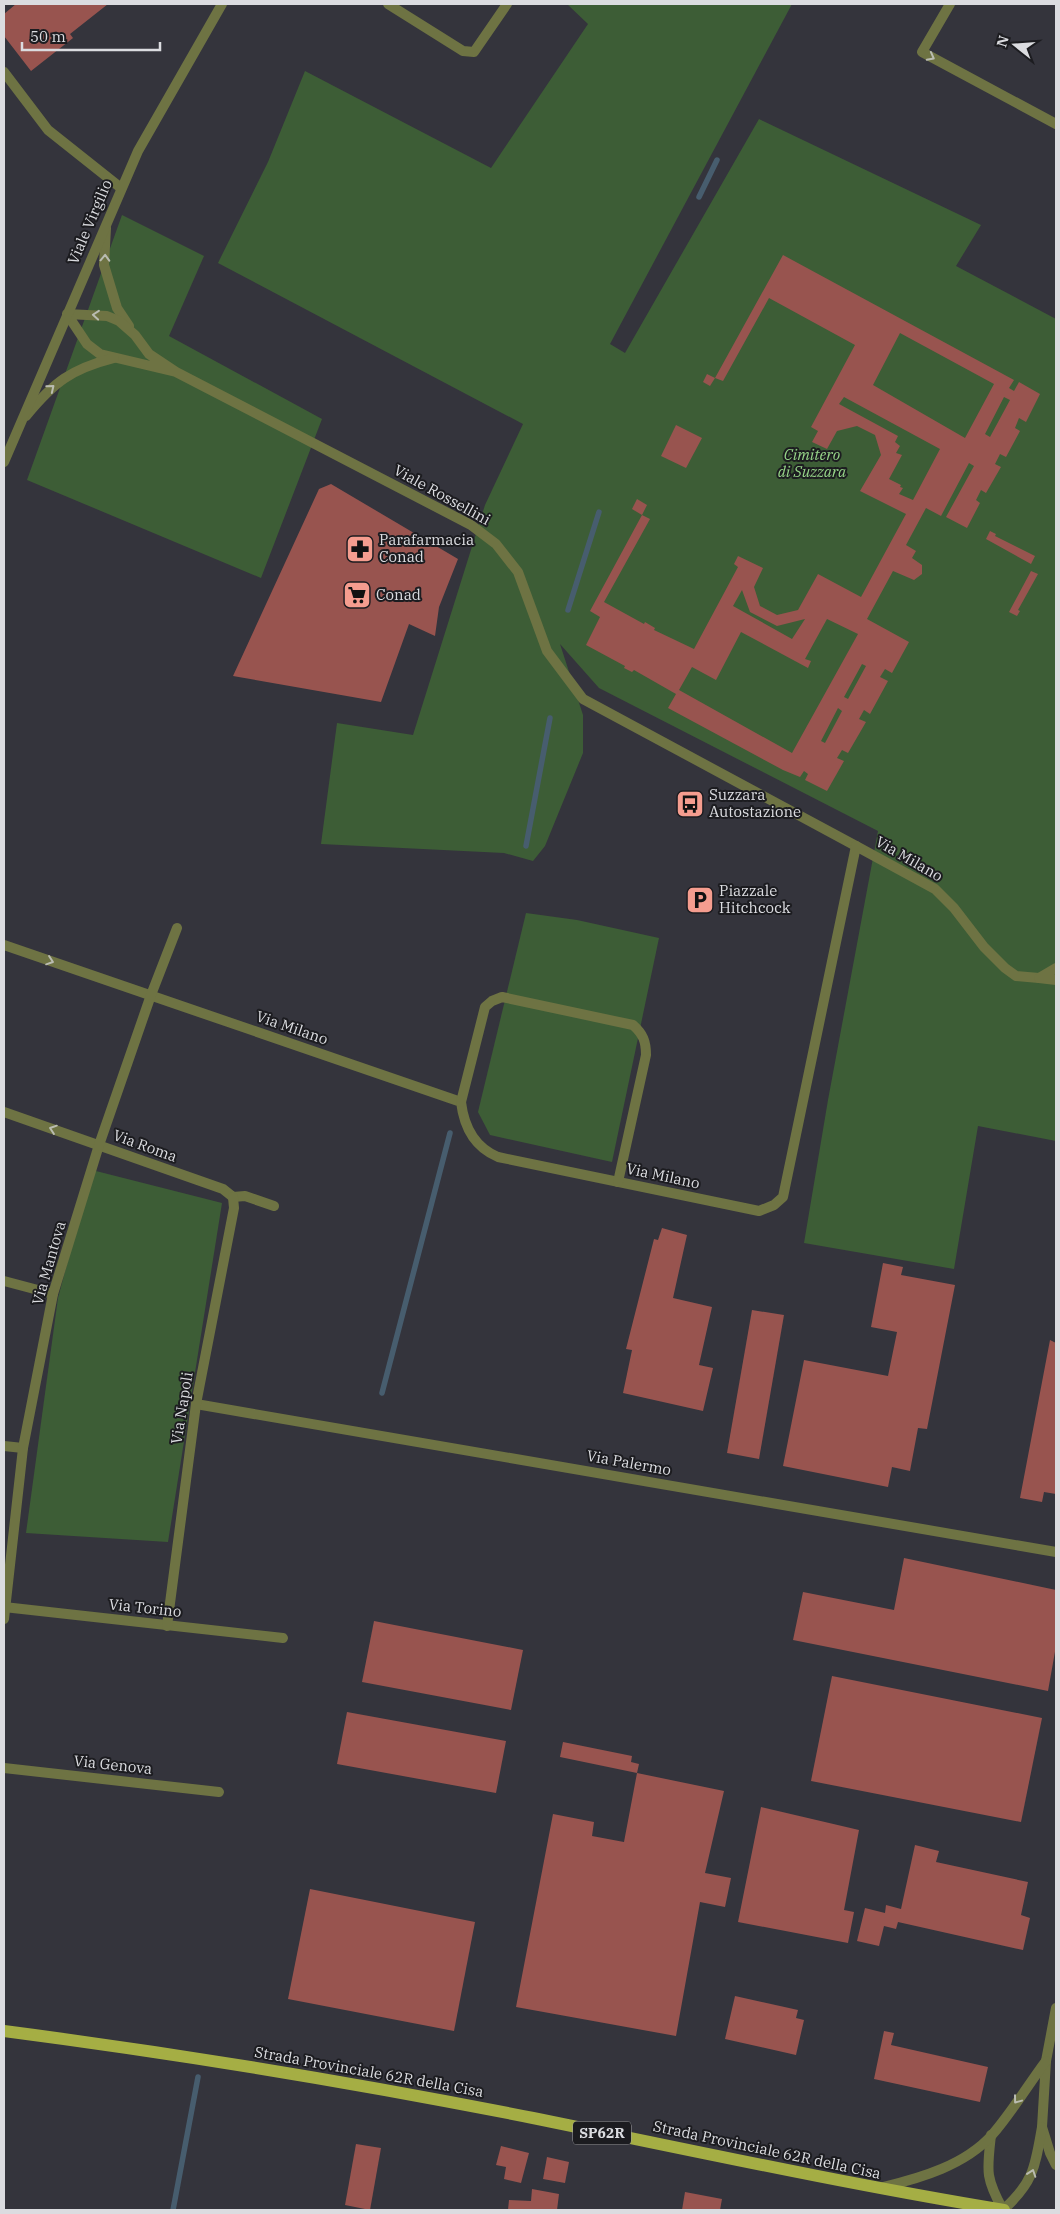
<svg xmlns="http://www.w3.org/2000/svg" width="1060" height="2214" viewBox="0 0 1060 2214" font-family="'IBM Plex Serif',serif">
  <style>
    .green { fill: #3d5d36 }
    .lines { fill: none; stroke-linecap: round; stroke-linejoin: round }
    .stream { stroke: #475d6e; stroke-width: 5.5 }
    .building { fill: #98544f; fill-rule: evenodd }
    .street { stroke: #6e7343; stroke-width: 10 }
    .primary { stroke: #a5ae44; stroke-width: 12 }
    .oneway { stroke: #babcb1 }
    .labels { text-anchor: middle; stroke-width: 4; stroke-linejoin: round; paint-order: stroke }
    .shield { fill: #1c1c20; stroke: #a2a2a6; stroke-width: 1 }
    .shield-label { font-size: 14px; font-weight: bold; fill: #dbdce0 }
    .street-label { font-size: 15px; fill: #dbdce0; stroke: #1c1c20 }
    .park-label { font-size: 15px; font-style: italic; fill: #97d689; stroke: #1c1c20 }
    .poi-label { font-size: 15px; fill: #dbdce0; stroke: #1c1c20; text-anchor: start }
  </style>
  <rect width="100%" height="100%" fill="#34343c"/>
  <g class="green">
    <polygon points="567,4 792,4 610,344 625,353 759,119 981,225 956,266 1056,319 1056,1141 978,1126 954,1269 804,1243 828,1100 878,831 599,688 560,644 583,715 583,753 545,846 533,861 504,853 321,844 337,723 413,735 485,505 523,424 218,263 268,162 305,71 491,168 588,24"/>
    <polygon points="122,215 204,256 169,336 322,419 261,578 27,480"/>
    <polygon points="526,913 577,920 659,938 612,1162 490,1135 478,1112"/>
    <polygon points="92,1170 222,1203 168,1542 26,1533 58,1298"/>
  </g>
  <g class="lines">
    <g class="stream">
      <polyline points="699,197 717,160"/>
      <polyline points="568,610 599,512"/>
      <polyline points="526,846 550,718"/>
      <polyline points="382,1393 450,1133"/>
      <polyline points="173,2210 198,2077"/>
    </g>
  </g>
  <g class="building">
    <polygon points="16,4 108,4 70,34 73,38 31,71 4,36 4,14"/>
    <path d="M783,255L1014,380L1009,388L1014,391L1019,382L1040,394L1026,422L1019,418L1015,428L1020,431L1006,457L1000,454L995,464L1001,467L986,493L981,490L976,500L980,503L967,528L946,517L974,466L969,463L941,516L926,508L906,545L916,551L912,558L922,565V574L914,580L893,571L867,619L909,642L892,673L885,669L880,677L888,681L870,714L864,710L859,719L866,722L848,753L842,750L837,758L844,761L827,791L805,780L808,774L804,771L800,777L783,770L668,708L676,694L634,670L632,672L624,668L625,666L586,645L600,617L590,611L642,515L650,519L604,602L644,624L645,622L655,628L654,630L694,649L738,567L734,564L738,556L763,568L754,587L760,606L777,615L798,610L818,574L861,597L906,514L860,491L881,455L875,435L857,426L837,431L827,449L812,442L818,431L811,427L855,345L769,298L723,381L715,378L710,386L703,382L707,374L715,378ZM900,333L994,384L965,438L873,385ZM844,397L940,449L913,500L899,494L903,488L900,487L901,485L889,479L902,455L896,453L900,446L895,442L898,436L839,404ZM1004,397L1010,400L990,437L985,434ZM742,590L750,612L777,626L805,619L792,639L733,606ZM827,619L858,634L792,753L679,690L692,667L716,680L741,632L808,668L811,661L805,659ZM862,664L866,666L848,699L844,697ZM838,708L842,711L825,743L821,741Z"/>
    <polygon points="676,425 702,438 686,468 661,456"/>
    <polygon points="331,484 458,559 439,607 435,636 409,624 381,702 233,676 319,489"/>
    <polygon points="637,499 647,505 642,515 632,509"/>
    <polygon points="990,531 996,534 995,536 1035,556 1031,564 986,539"/>
    <polygon points="1031,571 1038,574 1018,610 1020,611 1017,616 1009,612"/>
    <polygon points="662,1228 687,1235 673,1298 712,1307 699,1365 713,1368 703,1411 623,1393 632,1350 626,1349 654,1239 658,1240"/>
    <polygon points="883,1263 903,1267 901,1275 955,1285 927,1429 918,1428 910,1471 892,1467 888,1487 783,1466 804,1360 888,1376 897,1332 871,1327"/>
    <polygon points="752,1310 784,1315 759,1459 727,1453"/>
    <polygon points="1050,1340 1056,1343 1056,1494 1044,1492 1042,1502 1020,1498"/>
    <polygon points="904,1558 1056,1590 1056,1646 1048,1691 793,1640 803,1592 894,1610"/>
    <polygon points="374,1621 523,1650 511,1710 362,1682"/>
    <polygon points="832,1676 1042,1718 1021,1822 811,1781"/>
    <polygon points="347,1712 506,1741 496,1793 337,1764"/>
    <polygon points="563,1742 632,1756 631,1762 639,1764 637,1773 724,1791 705,1873 731,1878 725,1907 700,1902 676,2036 516,2007 553,1814 594,1822 592,1836 624,1842 637,1773 560,1757"/>
    <polygon points="761,1807 859,1830 844,1910 854,1912 848,1943 738,1922"/>
    <polygon points="915,1845 939,1851 936,1862 1028,1882 1021,1915 1030,1918 1023,1950 898,1922 896,1929 884,1926 879,1946 857,1941 865,1908 885,1913 886,1905 901,1909"/>
    <polygon points="310,1889 475,1922 454,2031 288,1999"/>
    <polygon points="735,1996 798,2010 796,2018 804,2020 796,2055 725,2039"/>
    <polygon points="884,2031 894,2033 891,2045 988,2067 980,2102 874,2079"/>
    <polygon points="356,2144 381,2148 370,2210 345,2205"/>
    <polygon points="501,2146 529,2153 521,2183 504,2179 506,2167 496,2165"/>
    <polygon points="547,2157 569,2162 565,2183 543,2179"/>
    <polygon points="532,2189 559,2194 557,2210 508,2210 509,2200 531,2201"/>
    <polygon points="685,2192 722,2199 720,2210 682,2210"/>
  </g>
  <g class="lines">
    <g class="street">
      <polyline points="388,4 463,51 474,52 507,4"/>
      <polyline points="950,4 922,52 1056,124"/>
      <polyline points="4,72 48,130 121,188"/>
      <polyline points="106,228 104,265 117,308 129,326"/>
      <polyline points="176,372 100,354 87,344 67,314 107,316 119,321 135,335 149,354 176,372 471,525 496,544 518,572 547,651 583,699 856,846"/>
      <path d="M26,416C54,382 71,369 114,358"/>
      <polyline points="4,462 138,151 222,4"/>
      <path d="M4,945L461,1102C464,1127 474,1147 498,1157L759,1211L774,1205L783,1197L856,846L935,889L954,908L984,947L1005,968L1016,976L1039,978"/>
      <polyline points="1056,968 1039,978 1056,980"/>
      <path d="M461,1102L485,1007L492,1001L502,997L633,1025C643,1034 646,1041 646,1055L618,1182"/>
      <polyline points="4,1112 223,1189 233,1197 245,1196 274,1206"/>
      <polyline points="4,1281 53,1294"/>
      <polyline points="196,1404 1056,1552"/>
      <polyline points="4,1446 23,1448"/>
      <polyline points="4,1607 283,1638"/>
      <polyline points="4,1619 23,1448 53,1294 99,1145 151,995 177,928"/>
      <polyline points="167,1626 196,1404 234,1208 233,1197"/>
      <polyline points="4,1768 219,1792"/>
      <polyline points="1056,2008 1046,2061 1042,2127 1050,2153 1056,2165"/>
      <path d="M991,2135C987,2171 985,2177 1003,2210C1034,2182 1035,2167 1042,2127"/>
      <path d="M883,2187C921,2178 965,2165 992,2135C1012,2112 1028,2085 1046,2061"/>
    </g>
    <path class="primary" d="M4,2031C181,2054 357,2083 533,2118C690,2150 846,2184 1004,2210"/>
  </g>
  <defs><path id="oneway-chevron" d="M-2-3.5L2.5 0L-2 3.5" fill="none" stroke-width="1.6" stroke-linecap="round" stroke-linejoin="round" transform="scale(1.25)"/></defs>
  <g class="oneway">
    <use href="#oneway-chevron" transform="translate(931 57) rotate(28)"/>
    <use href="#oneway-chevron" transform="translate(105 258) rotate(-88)"/>
    <use href="#oneway-chevron" transform="translate(96 315) rotate(-175)"/>
    <use href="#oneway-chevron" transform="translate(51 388) rotate(-39)"/>
    <use href="#oneway-chevron" transform="translate(50 961) rotate(19)"/>
    <use href="#oneway-chevron" transform="translate(53 1129) rotate(-161)"/>
    <use href="#oneway-chevron" transform="translate(1017 2100) rotate(127)"/>
    <use href="#oneway-chevron" transform="translate(1032 2173) rotate(-71)"/>
  </g>
  <defs>
    <g id="pharmacy-square" transform="scale(1.4375)"><rect x="-9" y="-9" width="18" height="18" rx="4" fill="#f59d8f" stroke="#1c1c20"/><path d="M-2-6h4v4h4v4h-4v4h-4v-4h-4v-4h4Z" fill="#111"/></g>
    <g id="supermarket-square" transform="scale(1.4375)"><rect x="-9" y="-9" width="18" height="18" rx="4" fill="#f59d8f" stroke="#1c1c20"/><path d="M-6-5.5h2.5l.6 2H6L4.5 2H-2.5L-4.4-4H-6ZM-1.5 3.2a1.3 1.3 0 1 0 .1 0ZM3 3.2a1.3 1.3 0 1 0 .1 0Z" fill="#111"/></g>
    <g id="bus-square" transform="scale(1.4375)"><rect x="-9" y="-9" width="18" height="18" rx="4" fill="#f59d8f" stroke="#1c1c20"/><path d="M-5-6H5V4H4V6H2V4H-2V6H-4V4H-5ZM-3.5-4V0h7V-4ZM-3.5 1.2v1.5H-2V1.2ZM2 1.2v1.5H3.5V1.2Z" fill="#111"/></g>
    <g id="parking-square" transform="scale(1.4375)"><rect x="-9" y="-9" width="18" height="18" rx="4" fill="#f59d8f" stroke="#1c1c20"/><path d="M-3.5-5.5H1a3.5 3.5 0 0 1 0 7H-1V5.5H-3.5ZM-1-3.4V-.6H.8a1.4 1.4 0 0 0 0-2.8Z" fill="#111"/></g>
  </defs>
  <g fill-rule="evenodd">
    <use href="#pharmacy-square" x="360" y="549"/>
    <use href="#supermarket-square" x="357" y="595"/>
    <use href="#bus-square" x="690" y="804"/>
    <use href="#parking-square" x="700" y="900"/>
  </g>
  <g class="labels">
    <rect class="shield" x="573" y="2121.5" width="58" height="23" rx="4"/>
    <g class="shield-label">
      <text x="602" y="2138">SP62R</text>
    </g>
    <g class="street-label">
      <text transform="translate(90 222) rotate(-67)" y="5">Viale Virgilio</text>
      <text transform="translate(442 495) rotate(29)" y="5">Viale Rossellini</text>
      <text transform="translate(909 859) rotate(30)" y="5">Via Milano</text>
      <text transform="translate(292 1028) rotate(19)" y="5">Via Milano</text>
      <text transform="translate(145 1146) rotate(20)" y="5">Via Roma</text>
      <text transform="translate(663 1176) rotate(12)" y="5">Via Milano</text>
      <text transform="translate(49 1263) rotate(-74)" y="5">Via Mantova</text>
      <text transform="translate(182 1408) rotate(-81)" y="5">Via Napoli</text>
      <text transform="translate(629 1463) rotate(10)" y="5">Via Palermo</text>
      <text transform="translate(145 1608) rotate(6)" y="5">Via Torino</text>
      <text transform="translate(113 1765) rotate(6)" y="5">Via Genova</text>
      <text transform="translate(369 2072) rotate(10)" y="5">Strada Provinciale 62R della Cisa</text>
      <text transform="translate(767 2150) rotate(12)" y="5">Strada Provinciale 62R della Cisa</text>
    </g>
    <g class="park-label">
      <text x="812" y="460">Cimitero<tspan x="812" dy="17">di Suzzara</tspan></text>
    </g>
    <g class="poi-label">
      <text x="379" y="545">Parafarmacia<tspan x="379" dy="17">Conad</tspan></text>
      <text x="376" y="600">Conad</text>
      <text x="709" y="800">Suzzara<tspan x="709" dy="17">Autostazione</tspan></text>
      <text x="719" y="896">Piazzale<tspan x="719" dy="17">Hitchcock</tspan></text>
    </g>
  </g>
  <rect width="1060" height="2214" fill="none" stroke="#dbdce0" stroke-width="10"/>
  <g transform="translate(1015 45) rotate(287)" stroke="#1c1c20" stroke-width="4" paint-order="stroke">
  <path d="M0-4L9 19L0 12L-9 19Z" fill="#dbdce0"/>
  <text y="-8" font-size="14" font-weight="bold" text-anchor="middle" fill="#dbdce0">N</text>
  </g>
  <path d="M22 42v8h138v-8" fill="none" stroke="#dbdce0" stroke-width="2.5"/>
  <text x="30" y="42" font-size="15" fill="#dbdce0" stroke="#1c1c20" stroke-width="4" paint-order="stroke">50 m</text>
</svg>
